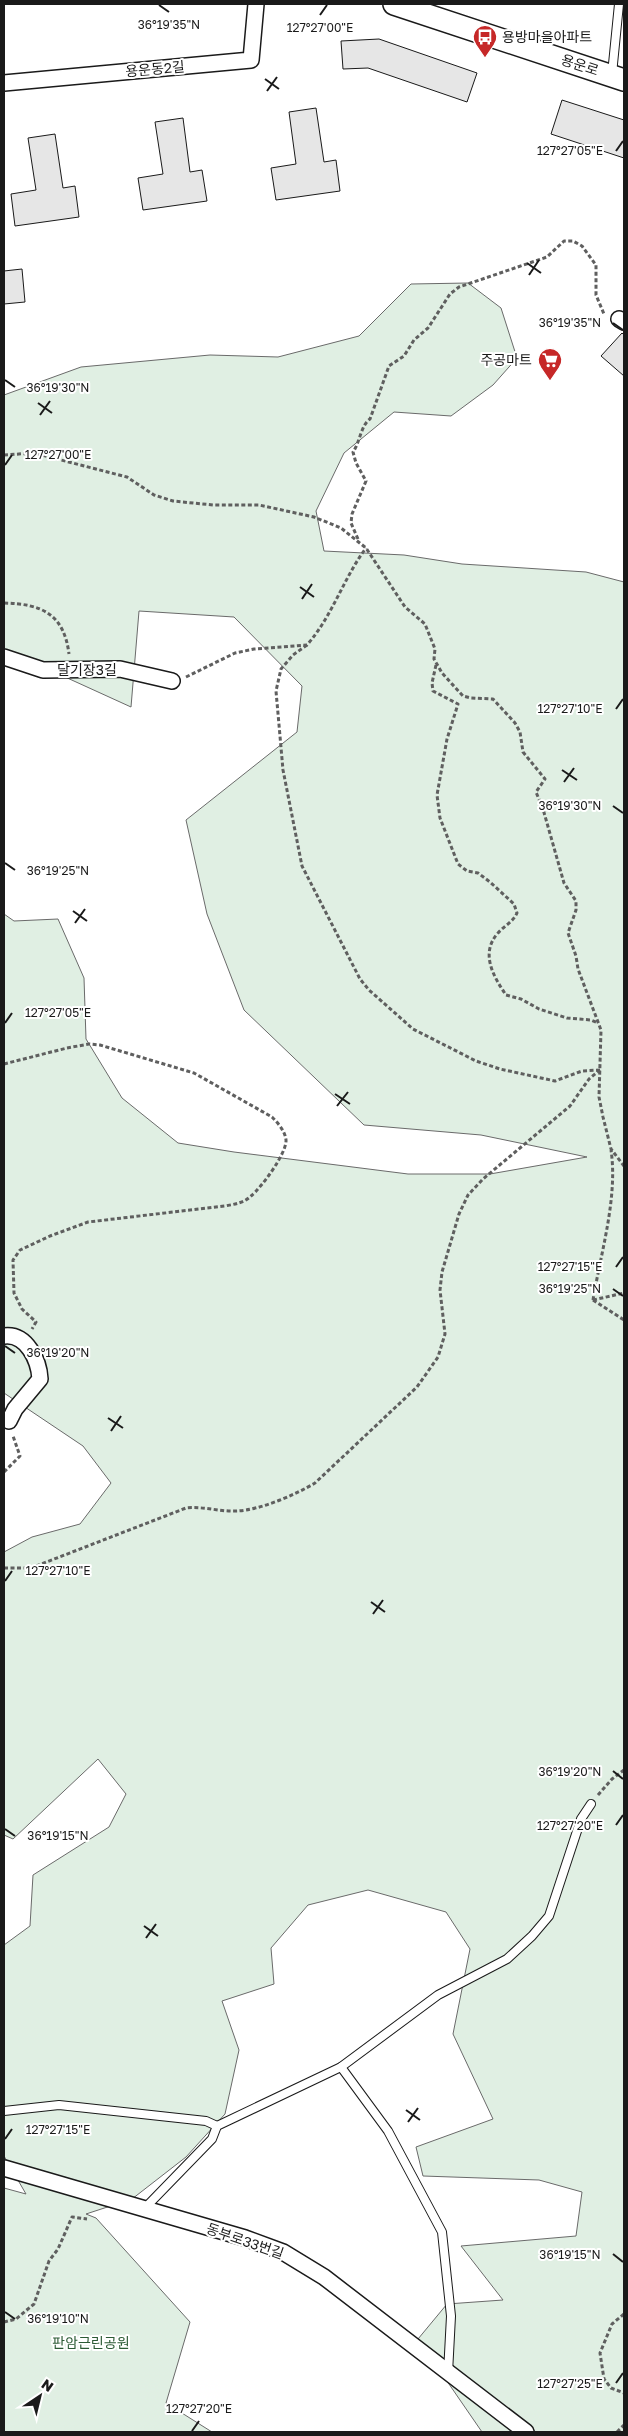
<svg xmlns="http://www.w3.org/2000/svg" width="628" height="2436" viewBox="0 0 628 2436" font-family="'Golos Text','Noto Sans KR',sans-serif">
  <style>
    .green { fill: #e0efe3; stroke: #6a6a6a }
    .building { fill: #e6e6e6; stroke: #1a1a1a }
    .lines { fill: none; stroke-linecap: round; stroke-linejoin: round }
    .service-casing { stroke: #1a1a1a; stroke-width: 10 }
    .minor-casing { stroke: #1a1a1a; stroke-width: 18 }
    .secondary-casing { stroke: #1a1a1a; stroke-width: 24 }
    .path { stroke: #5f5f5f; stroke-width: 3; stroke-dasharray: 4 2.5; stroke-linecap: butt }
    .service { stroke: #fff; stroke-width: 8 }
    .minor { stroke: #fff; stroke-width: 15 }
    .secondary { stroke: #fff; stroke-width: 21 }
    .ticks { fill: none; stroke: #1a1a1a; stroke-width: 2 }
    .labels { text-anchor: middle; stroke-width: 4; stroke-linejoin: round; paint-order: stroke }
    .poi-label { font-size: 14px; fill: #1a1a1a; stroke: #fff; text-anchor: start }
    .street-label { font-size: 14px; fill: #1a1a1a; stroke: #fff }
    .park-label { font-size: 14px; fill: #2b5a34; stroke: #fff }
    .ticks-label { font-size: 12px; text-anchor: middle; fill: #1a1a1a; stroke: #fff; stroke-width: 4; stroke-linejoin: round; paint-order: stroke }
  </style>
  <rect width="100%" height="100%" fill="#fff"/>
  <polygon class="green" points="468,283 501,308 517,358 493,385 451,416 394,412 344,453 316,511 324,551 404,555 462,564 586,572 624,582 624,2432 482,2432 418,2339 447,2304 503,2300 461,2246 576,2236 582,2192 539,2180 423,2176 416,2147 493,2119 453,2034 470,1949 446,1912 368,1890 308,1905 271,1948 274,1984 222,2001 239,2050 225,2114 186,2157 132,2199 86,2214 96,2218 190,2322 166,2403 212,2432 4,2432 4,2188 26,2194 4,2156 4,1945 30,1926 33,1875 109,1827 126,1794 98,1759 13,1839 4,1835 4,1552 32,1537 80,1524 111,1483 83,1446 4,1393 4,914 14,921 58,919 84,978 86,1039 122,1098 178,1143 234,1152 408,1174 490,1174 587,1157 481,1135 364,1125 244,1010 207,914 186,820 297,732 302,686 234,617 139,611 131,707 19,656 4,652 4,395 81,367 210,355 278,357 359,336 411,284"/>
  <g class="building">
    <polygon points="379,39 477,73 467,102 368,68 343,69 341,41"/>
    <polygon points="562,100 624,120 624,158 551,134"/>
    <polygon points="316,108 324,162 336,160 340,191 276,200 271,168 296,164 289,112"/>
    <polygon points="183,118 190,172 202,170 207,201 143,210 138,178 163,174 155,122"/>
    <polygon points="55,134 63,188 75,186 79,217 15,226 11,194 36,190 28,138"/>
    <polygon points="22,269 25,302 4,304 4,271"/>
    <polygon points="622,333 624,335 624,376 601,356"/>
  </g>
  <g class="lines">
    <g class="service-casing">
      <g id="service">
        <polyline points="612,74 619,4"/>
        <polyline points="341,2067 388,2131 442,2232 451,2316 448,2373"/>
        <polyline points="4,2111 59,2105 206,2121 217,2126"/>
        <polyline points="144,2209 212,2139 217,2126 341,2067 438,1995 507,1959 532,1936 549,1916 581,1819 591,1804"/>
      </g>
    </g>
    <g class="minor-casing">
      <g id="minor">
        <polyline points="4,83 251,60 256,4"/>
        <polyline points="619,319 624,322"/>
        <polyline points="4,657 43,670 120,669 172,681"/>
        <path d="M4,1336C27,1333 39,1361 40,1379L15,1409L9,1421"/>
        <polyline points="4,2168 245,2238 283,2252 324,2277 526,2432"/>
      </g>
    </g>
    <g class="secondary-casing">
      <polyline id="secondary" points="394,4 624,80"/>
    </g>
    <g class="path">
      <polyline points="4,455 34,453 127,477 154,495 173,501 213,505 259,505 314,517 341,528 366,548 405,607 425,624 435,649 434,659 442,673 463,696 471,698 493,699 515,723 520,732 523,752 545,779 536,792 543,809 564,883 576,901 576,910 568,933 576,956 578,969 601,1030 599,1097 603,1117 611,1149 624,1166"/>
      <path d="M358,539L351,523L352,514L366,481L356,463L353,452C360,442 361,425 370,419L389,366L404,356L414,340L428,328L450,294L459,287L547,257L564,241H573L582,246L596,265V295L604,314"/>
      <path d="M4,603C42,604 64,614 69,654"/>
      <polyline points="307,645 293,655 281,669 276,691 283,770 302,866 360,979 369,990 413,1029 476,1061 500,1069 555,1081 582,1071 600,1070"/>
      <path d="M436,665L432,683L433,691L458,704L447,739L437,795L440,818L458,864L467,871L478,873L490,882L514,904L517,913C513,922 504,926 498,933C480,953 493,976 506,995L521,999L539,1009L567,1018L591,1020L598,1023"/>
      <path d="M186,677L235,653L254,649L307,645C333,615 343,579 366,548"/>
      <polyline points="543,809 551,806"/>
      <path d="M4,1064L67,1048L89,1044L100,1045L194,1073L272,1117C278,1123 285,1131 286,1140C287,1153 261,1188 251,1196C244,1203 235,1204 225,1206L88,1222L50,1236L20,1250L13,1260L14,1293L22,1309L36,1322L32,1329"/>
      <path d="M593,1300C601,1252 618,1197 611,1150"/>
      <polyline points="593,1300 624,1320"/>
      <polyline points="593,1300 624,1293"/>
      <polyline points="4,1472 20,1456 13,1436"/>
      <path d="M4,1568H31L186,1508C204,1506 220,1512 237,1511C260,1510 295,1495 315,1483L417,1387L438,1357L445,1334L440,1290L442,1272L459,1214L468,1195L483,1179L570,1106L589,1079L600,1070"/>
      <polyline points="598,1795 612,1779 624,1770"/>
      <polyline points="624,2314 612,2324 600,2353 604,2379 611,2388 624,2393"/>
      <polyline points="4,2322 16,2319 34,2304 49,2261 58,2249 72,2217 87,2219"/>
      <polyline points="617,2432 624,2425"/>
    </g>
    <use href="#service" class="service"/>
    <use href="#minor" class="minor"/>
    <use href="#secondary" class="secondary"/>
  </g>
  <path class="ticks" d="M159,5L169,12M320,15L327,5M265,79L279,89M267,91L277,77M616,151L623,141M527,263L541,273M529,275L539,260M613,323L623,330M5,380L15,387M38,403L52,413M40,415L50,401M5,465L12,455M300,587L314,597M302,599L312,584M616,709L623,699M562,770L577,780M564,782L574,768M613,806L623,813M5,863L15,870M73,911L87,921M75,923L85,909M5,1023L12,1013M335,1094L350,1104M337,1106L348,1092M616,1267L623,1257M613,1289L623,1296M5,1346L15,1353M108,1418L123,1428M111,1431L121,1416M5,1581L12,1571M371,1602L385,1612M373,1614L383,1600M613,1771L623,1779M616,1825L623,1815M5,1829L15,1836M144,1926L158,1936M146,1938L156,1924M406,2110L420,2120M408,2122L418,2108M5,2139L12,2129M613,2254L623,2262M5,2312L15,2319M616,2383L623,2373M192,2431L199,2421"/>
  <defs>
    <g id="bus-pin" transform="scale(1.25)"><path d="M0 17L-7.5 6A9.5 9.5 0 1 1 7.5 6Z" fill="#c62828" stroke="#fff"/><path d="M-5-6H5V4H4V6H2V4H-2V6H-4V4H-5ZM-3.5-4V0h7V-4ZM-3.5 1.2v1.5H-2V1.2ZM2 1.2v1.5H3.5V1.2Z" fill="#fff"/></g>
    <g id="supermarket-pin" transform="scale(1.25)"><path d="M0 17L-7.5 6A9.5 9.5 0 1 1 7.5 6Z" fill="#c62828" stroke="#fff"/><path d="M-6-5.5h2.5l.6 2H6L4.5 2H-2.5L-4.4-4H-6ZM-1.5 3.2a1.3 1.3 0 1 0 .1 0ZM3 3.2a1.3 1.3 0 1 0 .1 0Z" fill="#fff"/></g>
  </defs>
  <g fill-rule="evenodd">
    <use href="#bus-pin" x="485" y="37"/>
    <use href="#supermarket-pin" x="550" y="360"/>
  </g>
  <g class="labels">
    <g class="poi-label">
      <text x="502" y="42">용방마을아파트</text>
      <text x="532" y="365" text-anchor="end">주공마트</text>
    </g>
    <g class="street-label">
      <text transform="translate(580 65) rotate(18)" y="5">용운로</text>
      <text transform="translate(155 69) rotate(-5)" y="5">용운동2길</text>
      <text x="87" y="675">달기장3길</text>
      <text transform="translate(245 2241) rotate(19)" y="5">동부로33번길</text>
    </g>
    <g class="park-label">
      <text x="91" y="2348">판암근린공원</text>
    </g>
  </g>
  <g class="ticks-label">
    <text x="169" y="29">36°19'35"N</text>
    <text x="320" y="32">127°27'00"E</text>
    <text x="570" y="155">127°27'05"E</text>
    <text x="570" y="327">36°19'35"N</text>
    <text x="58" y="392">36°19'30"N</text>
    <text x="58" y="459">127°27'00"E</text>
    <text x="570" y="713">127°27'10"E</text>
    <text x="570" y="810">36°19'30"N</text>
    <text x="58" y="875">36°19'25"N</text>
    <text x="58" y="1017">127°27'05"E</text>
    <text x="570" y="1271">127°27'15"E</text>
    <text x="570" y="1293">36°19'25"N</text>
    <text x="58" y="1357">36°19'20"N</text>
    <text x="58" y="1575">127°27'10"E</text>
    <text x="570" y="1776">36°19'20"N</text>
    <text x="570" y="1830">127°27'20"E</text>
    <text x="58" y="1840">36°19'15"N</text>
    <text x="58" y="2134">127°27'15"E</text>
    <text x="570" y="2259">36°19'15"N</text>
    <text x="58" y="2323">36°19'10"N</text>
    <text x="570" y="2388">127°27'25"E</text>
    <text x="199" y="2413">127°27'20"E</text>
  </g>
  <rect width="628" height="2436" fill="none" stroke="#1a1a1a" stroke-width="10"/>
  <g transform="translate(40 2396) rotate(35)" stroke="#ffffff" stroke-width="4" paint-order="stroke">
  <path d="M0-4L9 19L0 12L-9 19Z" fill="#1a1a1a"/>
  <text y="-8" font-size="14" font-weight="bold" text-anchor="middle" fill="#1a1a1a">N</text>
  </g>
</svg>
